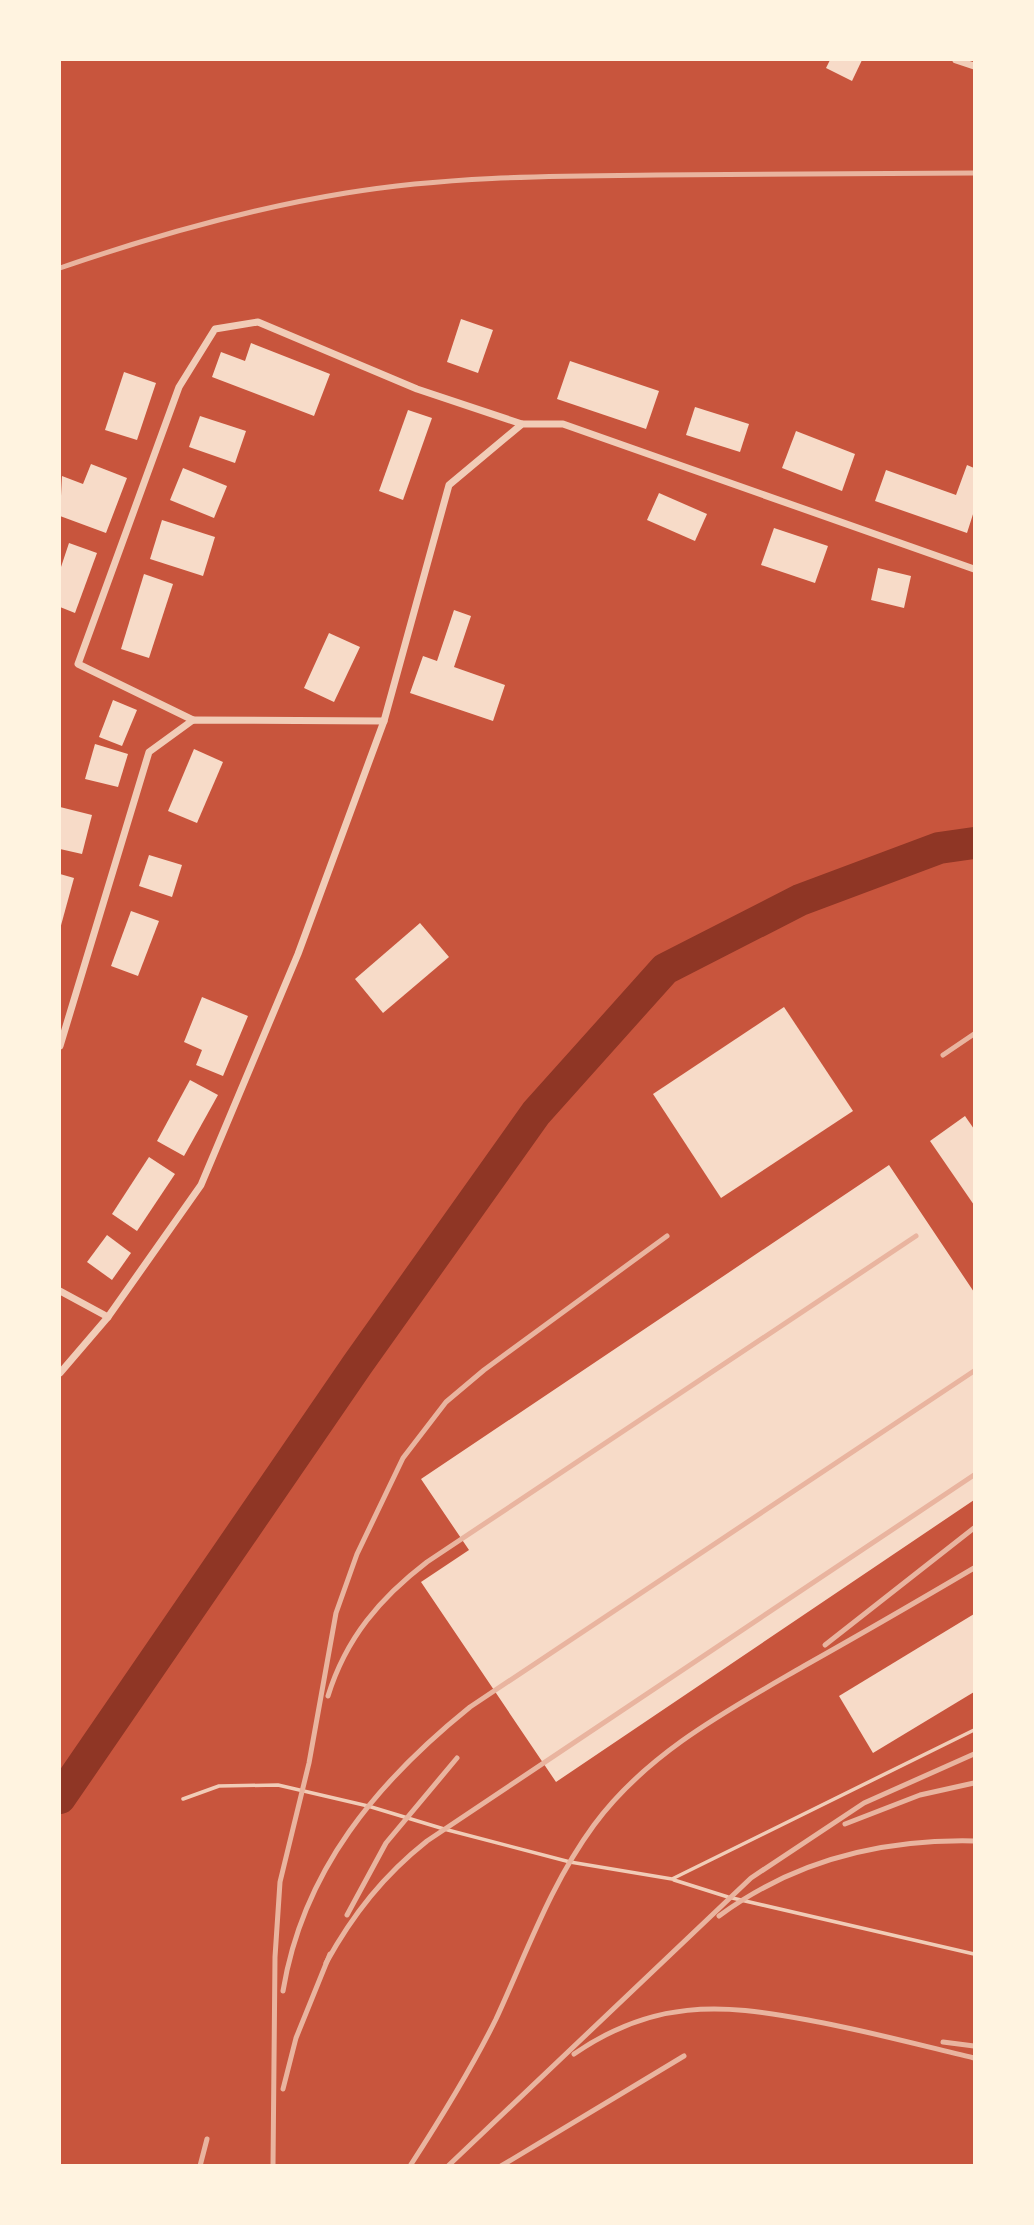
<svg xmlns="http://www.w3.org/2000/svg" width="1034" height="2225" viewBox="0 0 1034 2225" font-family="'Exo 2',sans-serif">
  <style>
    .lines { fill: none; stroke-linecap: round; stroke-linejoin: round }
    .river { stroke: #8f3625; stroke-width: 32 }
    .building { fill: #f7dbc8 }
    .service { stroke: #f1ccb7; stroke-width: 3.5 }
    .minor { stroke: #f1ccb7; stroke-width: 7 }
    .rail { stroke: #e9b49f; stroke-width: 5 }
  </style>
  <rect width="100%" height="100%" fill="#c8553d"/>
  <g class="lines">
    <polyline class="river" points="60,1798 357,1365 536,1113 665,969 800,900 939,848 974,843"/>
  </g>
  <g class="building">
    <polygon points="830,60 862,60 852,81 826,68"/>
    <polygon points="461,319 493,330 478,373 447,362"/>
    <polygon points="251,343 330,374 314,416 212,377 221,352 245,361"/>
    <polygon points="570,361 659,391 646,429 557,399"/>
    <polygon points="124,372 156,383 137,440 105,430"/>
    <polygon points="695,407 749,424 740,452 686,435"/>
    <polygon points="408,410 432,418 403,500 379,491"/>
    <polygon points="200,416 246,431 235,463 189,447"/>
    <polygon points="796,431 855,454 842,491 782,468"/>
    <polygon points="91,464 127,478 106,533 60,516 62,476 83,484"/>
    <polygon points="967,465 974,468 974,511 967,533 875,501 886,470 956,495"/>
    <polygon points="183,468 227,486 214,518 170,500"/>
    <polygon points="659,493 707,514 695,541 647,520"/>
    <polygon points="162,520 215,537 203,576 150,559"/>
    <polygon points="774,528 828,546 815,583 761,565"/>
    <polygon points="69,543 97,553 75,613 60,607 60,570"/>
    <polygon points="878,568 911,576 904,608 871,600"/>
    <polygon points="144,574 173,584 149,658 121,649"/>
    <polygon points="454,610 471,616 454,667 505,685 493,721 410,693 423,656 437,661"/>
    <polygon points="329,633 360,647 334,702 304,688"/>
    <polygon points="113,700 137,710 122,746 99,737"/>
    <polygon points="95,744 128,754 118,787 85,779"/>
    <polygon points="194,749 223,762 197,823 168,811"/>
    <polygon points="60,807 92,815 82,854 60,849"/>
    <polygon points="149,855 182,865 172,897 139,886"/>
    <polygon points="60,874 74,878 60,929"/>
    <polygon points="131,911 159,921 138,976 111,966"/>
    <polygon points="420,923 449,957 383,1013 355,979"/>
    <polygon points="202,997 248,1016 223,1076 196,1065 202,1050 184,1042"/>
    <polygon points="784,1007 853,1111 721,1198 653,1094"/>
    <polygon points="190,1080 218,1095 184,1156 157,1141"/>
    <polygon points="965,1116 974,1129 974,1205 930,1141"/>
    <polygon points="149,1157 175,1174 137,1231 112,1214"/>
    <polygon points="889,1165 974,1292 974,1500 556,1782 421,1582 469,1550 421,1479"/>
    <polygon points="107,1235 131,1253 112,1280 87,1262"/>
    <polygon points="974,1614 974,1692 873,1753 839,1696"/>
  </g>
  <g class="lines">
    <g class="service">
      <polyline points="183,1799 219,1786 278,1785 368,1806 444,1829 570,1862 672,1879 974,1730"/>
      <polyline points="674,1880 728,1897 974,1954"/>
    </g>
    <g class="minor">
      <polyline points="956,60 974,66"/>
      <polyline points="193,720 78,664 179,387 215,329 258,322 417,389 522,424"/>
      <polyline points="60,1046 149,752 193,720 384,721"/>
      <polyline points="60,1291 108,1317"/>
      <polyline points="60,1373 108,1317 201,1185 298,954 384,721 449,485 522,424 563,424 974,569"/>
    </g>
    <g class="rail">
      <path d="M60,268C153,236 248,209 346,193C448,176 553,176 657,175C763,175 869,174 974,173"/>
      <polyline points="943,1055 974,1034"/>
      <polyline points="825,1645 974,1528"/>
      <path d="M328,1696C346,1638 380,1598 427,1562L916,1236"/>
      <polyline points="845,1824 920,1795 974,1783"/>
      <polyline points="347,1915 386,1843 457,1758"/>
      <path d="M719,1916C795,1860 881,1839 974,1841"/>
      <path d="M326,1963C353,1914 384,1875 427,1841L974,1475"/>
      <path d="M283,1991C303,1870 377,1782 470,1707L974,1371"/>
      <polyline points="943,2042 974,2046"/>
      <path d="M574,2054C652,2000 720,2003 808,2020C864,2030 919,2045 974,2058"/>
      <polyline points="283,2089 296,2038 330,1954"/>
      <polyline points="200,2166 207,2139"/>
      <polyline points="273,2166 275,1957 280,1882 309,1763 336,1613 357,1554 403,1458 446,1402 484,1370 667,1236"/>
      <path d="M410,2166C441,2118 471,2070 496,2019C527,1952 550,1885 594,1825C647,1753 728,1710 804,1666C861,1634 918,1601 974,1568"/>
      <polyline points="448,2166 751,1878 864,1803 974,1754"/>
      <polyline points="501,2166 684,2056"/>
    </g>
  </g>
  <rect width="1034" height="2225" fill="none" stroke="#fff3e0" stroke-width="122"/>
</svg>
